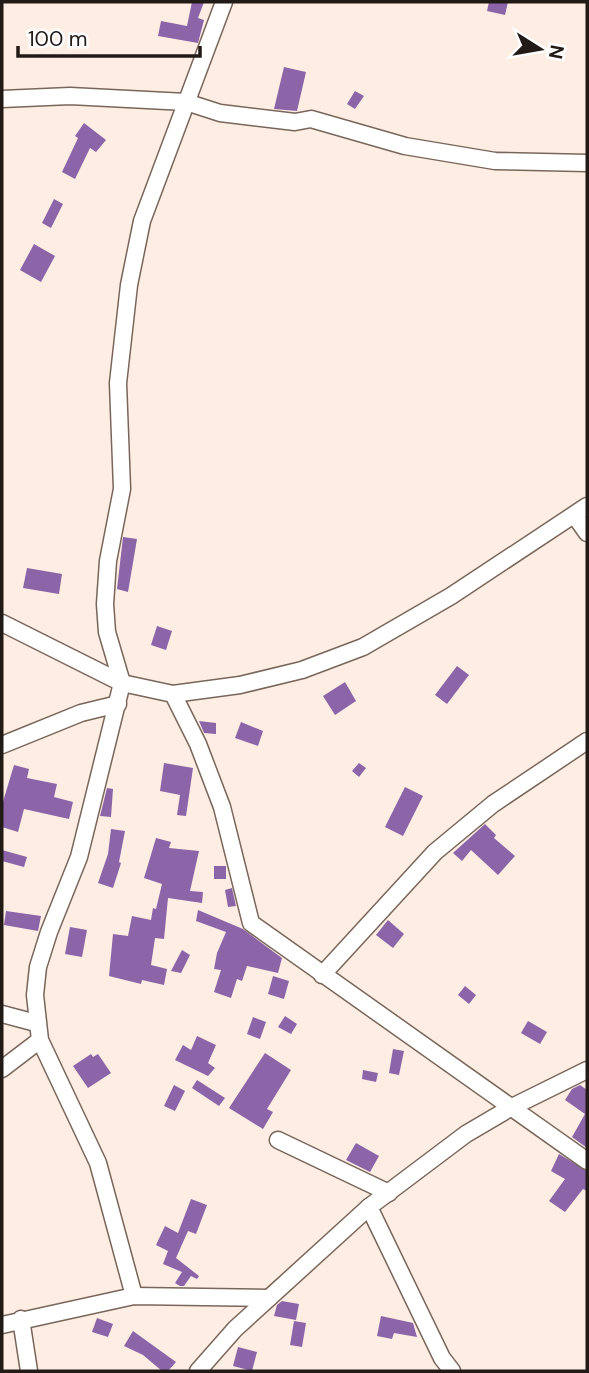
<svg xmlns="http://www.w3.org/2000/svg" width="589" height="1373" viewBox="0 0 589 1373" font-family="'DM Sans',sans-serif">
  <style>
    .building { fill: #8c64a8 }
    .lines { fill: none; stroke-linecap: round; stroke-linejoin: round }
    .minor-casing { stroke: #79665a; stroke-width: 19 }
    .minor { stroke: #fff; stroke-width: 16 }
  </style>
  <rect width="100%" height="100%" fill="#feede2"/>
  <g class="building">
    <polygon points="192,2 204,2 198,18 204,20 198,43 158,36 161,21 187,26"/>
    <polygon points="489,2 508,2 505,15 487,11"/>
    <polygon points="284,67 306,72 297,111 274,109"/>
    <polygon points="355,91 364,96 355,109 347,104"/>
    <polygon points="84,123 106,140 96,152 90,148 75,179 62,172 78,138 75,136"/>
    <polygon points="54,199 63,204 51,228 42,223"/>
    <polygon points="34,244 55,256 41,282 20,270"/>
    <polygon points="123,537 137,539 128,592 117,589"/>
    <polygon points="27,568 62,574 59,594 23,588"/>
    <polygon points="157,626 172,631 166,650 151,645"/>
    <polygon points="457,666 469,675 447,704 435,695"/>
    <polygon points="345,682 356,701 335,715 323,696"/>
    <polygon points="199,721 216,723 216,734 204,733"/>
    <polygon points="241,722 263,731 258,746 235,738"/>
    <polygon points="164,763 193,768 186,816 177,815 180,795 160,791"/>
    <polygon points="359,763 366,768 359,777 352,771"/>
    <polygon points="14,765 29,769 27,778 57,784 54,797 73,802 69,819 24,809 18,832 2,827 2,805"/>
    <polygon points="405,787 423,796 403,836 385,827"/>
    <polygon points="107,788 113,789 111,817 100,816"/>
    <polygon points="485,824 496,835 494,838 515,856 498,875 471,850 462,861 453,853"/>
    <polygon points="111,829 125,831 119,862 121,863 113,888 98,883 108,854"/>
    <polygon points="156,838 171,842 169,848 199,851 190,891 203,892 202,903 168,898 164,939 155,938 151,965 167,969 164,985 142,980 141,984 109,976 113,934 128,936 132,916 151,920 153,908 156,909 162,884 144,878"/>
    <polygon points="2,850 27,857 24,867 2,861"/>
    <rect x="214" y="866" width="12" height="13"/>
    <polygon points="232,888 236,906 228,907 225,890"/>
    <polygon points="198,910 243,929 282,958 278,973 247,966 242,981 237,979 231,998 214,992 221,970 214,969 217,953 226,932 196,921"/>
    <polygon points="6,911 41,916 38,931 4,925"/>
    <polygon points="388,920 404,934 393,948 376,935"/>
    <polygon points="70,927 87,930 82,957 65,954"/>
    <polygon points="182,950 190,955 181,973 171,971"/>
    <polygon points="273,976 289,981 284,999 268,994"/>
    <polygon points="465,986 476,995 469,1004 458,995"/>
    <polygon points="285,1016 297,1024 291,1034 278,1027"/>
    <polygon points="253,1017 266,1022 260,1039 247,1034"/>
    <polygon points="528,1021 547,1032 540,1044 521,1033"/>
    <polygon points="197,1036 216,1045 208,1063 215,1068 208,1076 175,1060 183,1045 191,1050"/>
    <polygon points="393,1049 404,1051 399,1075 389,1073"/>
    <polygon points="265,1053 291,1070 267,1109 273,1112 263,1129 229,1108"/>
    <polygon points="91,1054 93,1057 98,1054 111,1073 88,1088 73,1066"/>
    <polygon points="363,1070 378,1073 376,1082 362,1079"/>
    <polygon points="197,1080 225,1098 219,1106 192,1088"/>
    <polygon points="174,1085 185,1091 175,1111 164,1106"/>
    <polygon points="580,1085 587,1090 587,1148 572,1137 585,1114 565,1100 572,1089"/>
    <polygon points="356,1143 379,1156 370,1172 346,1160"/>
    <polygon points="559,1154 587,1171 587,1191 583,1189 565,1212 549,1201 565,1179 551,1171"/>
    <polygon points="191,1199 207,1205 196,1234 188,1231 176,1258 199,1276 197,1279 191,1276 184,1286 180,1286 175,1283 182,1272 163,1264 168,1251 156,1245 165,1226 178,1233"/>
    <polygon points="282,1301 299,1304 296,1320 274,1316 277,1305"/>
    <polygon points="381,1316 413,1323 417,1337 394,1333 392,1339 377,1336"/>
    <polygon points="97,1318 113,1324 108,1337 92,1332"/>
    <polygon points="294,1321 306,1323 302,1347 290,1345"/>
    <polygon points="133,1331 176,1362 168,1371 162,1371 143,1355 124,1346"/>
    <polygon points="238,1347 257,1352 252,1371 233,1366"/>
  </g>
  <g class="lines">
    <g class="minor-casing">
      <g id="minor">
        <polyline points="2,99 70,96 186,102 220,113 295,122 311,119 405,146 495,161 587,163"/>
        <polyline points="575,516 587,533"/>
        <polyline points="2,623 122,683 173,694 240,685 302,670 363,647 451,596 587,506"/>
        <polyline points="173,694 198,744 222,807 251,923 587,1161"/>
        <polyline points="2,745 81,713 118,704"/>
        <polyline points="322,975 435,852 493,804 587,741"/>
        <polyline points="2,1014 36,1023"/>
        <polyline points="2,1069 40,1040"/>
        <polyline points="278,1140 389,1193"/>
        <polyline points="369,1207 442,1358 452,1371"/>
        <polyline points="134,1296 98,1163 40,1040 35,995 38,967 49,932 79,857 122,683 107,632 105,604 108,561 122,489 118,383 129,285 142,221 224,2"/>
        <polyline points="21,1319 29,1371"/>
        <polyline points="2,1325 134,1296 269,1298"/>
        <polyline points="198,1371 235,1329 369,1207 466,1134 512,1107 587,1070"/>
      </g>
    </g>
    <use href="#minor" class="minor"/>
  </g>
  <rect width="589" height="1373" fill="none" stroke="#221a16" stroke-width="7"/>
  <g transform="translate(540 49) rotate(101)" stroke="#fefefe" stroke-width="5" paint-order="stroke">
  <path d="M0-5L12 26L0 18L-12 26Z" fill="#221a16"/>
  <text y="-10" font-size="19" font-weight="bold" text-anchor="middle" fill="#221a16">N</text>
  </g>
  <path d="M18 46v10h182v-10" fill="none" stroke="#221a16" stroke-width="3.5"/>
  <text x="28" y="46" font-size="21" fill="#221a16" stroke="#fefefe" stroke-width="5" paint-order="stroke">100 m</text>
</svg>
